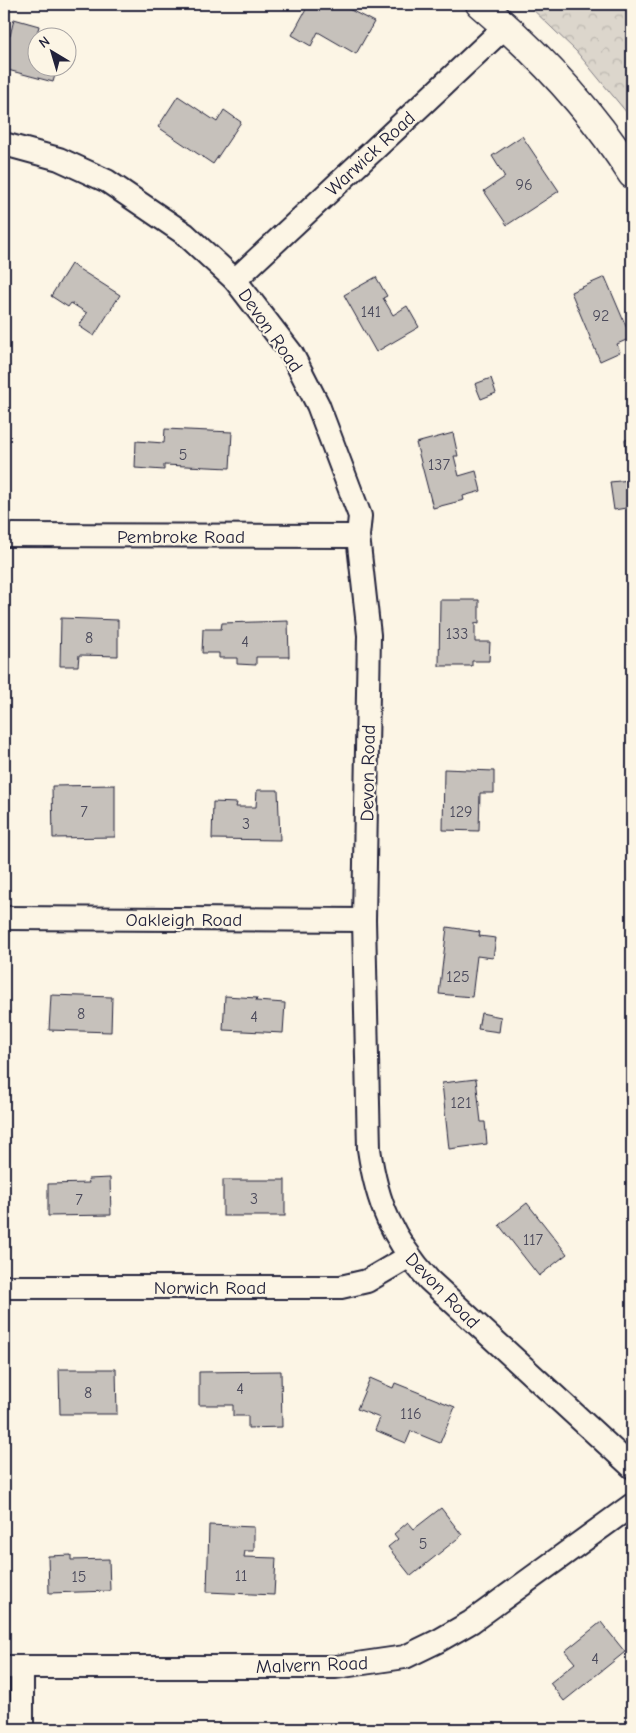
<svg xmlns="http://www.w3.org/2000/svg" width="636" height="1733" viewBox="0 0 636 1733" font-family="'Comic Neue',sans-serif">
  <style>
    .forest { fill: url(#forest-crowns); stroke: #7f7c84 }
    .building { fill: #c6c1bb; stroke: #22223b }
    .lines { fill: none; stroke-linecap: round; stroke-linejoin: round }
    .street-casing { stroke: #22223b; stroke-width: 26 }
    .secondary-casing { stroke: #22223b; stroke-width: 31 }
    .street { stroke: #fcf5e5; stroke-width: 22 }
    .secondary { stroke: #fcf5e5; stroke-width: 28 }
    .labels { text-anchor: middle; stroke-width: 4.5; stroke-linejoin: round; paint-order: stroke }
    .number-label { font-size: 16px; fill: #4b4a5b }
    .street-label { font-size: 19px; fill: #22223b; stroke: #fcf5e5 }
  </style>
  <defs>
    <pattern id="forest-crowns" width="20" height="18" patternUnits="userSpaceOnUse" patternTransform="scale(1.25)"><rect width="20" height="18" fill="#dcd6cc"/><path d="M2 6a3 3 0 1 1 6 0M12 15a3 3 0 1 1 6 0" fill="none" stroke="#bcb7b0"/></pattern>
  </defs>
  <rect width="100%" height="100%" fill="#fcf5e5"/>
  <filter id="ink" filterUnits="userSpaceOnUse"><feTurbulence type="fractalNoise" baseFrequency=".02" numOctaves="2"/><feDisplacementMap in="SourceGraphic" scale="10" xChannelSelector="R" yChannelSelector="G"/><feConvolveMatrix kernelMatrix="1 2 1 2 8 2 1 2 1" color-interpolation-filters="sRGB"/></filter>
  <g filter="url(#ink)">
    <polygon class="forest" points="527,4 632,4 632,119 576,51"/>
    <g class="building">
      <polygon points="309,4 339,4 374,22 356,54 318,32 311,46 292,35"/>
      <polygon points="14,19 39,26 36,38 38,68 57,68 53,82 4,69 4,35 10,36"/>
      <polygon points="178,96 217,122 224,110 241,122 213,164 158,127"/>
      <polygon points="522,136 559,191 507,225 484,191 505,177 492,156"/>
      <polygon points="71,264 120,295 94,336 79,326 87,313 71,303 68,307 51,296"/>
      <polygon points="376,277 387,296 383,298 393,315 407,306 419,327 376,352 344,295"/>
      <polygon points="605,277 631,338 617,344 620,352 600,361 571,292"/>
      <polygon points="491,378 496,393 481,399 475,384"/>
      <polygon points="165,429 232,432 230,468 164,465 164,470 135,468 136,441 164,443"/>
      <rect x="4" y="431" width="3" height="36"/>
      <polygon points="453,433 458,456 454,456 459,476 476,471 481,491 463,496 464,500 433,508 416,443"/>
      <polygon points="632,439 632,507 614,510 610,482 630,480 625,440"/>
      <polygon points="440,600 479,600 479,624 475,623 475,642 490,642 489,661 472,661 472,666 439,666"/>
      <polygon points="61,618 118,620 118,656 79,655 78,666 60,666"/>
      <polygon points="288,621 289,657 256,657 256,665 237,664 237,658 219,658 219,653 202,653 203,629 221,629 222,623"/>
      <polygon points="444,769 494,771 494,793 480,793 479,831 443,830"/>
      <polygon points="115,785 115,837 53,838 52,786"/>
      <polygon points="257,790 278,790 280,840 212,839 213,802 237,803 236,807 256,807"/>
      <polygon points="447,927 480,932 479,936 496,938 493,958 477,956 472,997 439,994"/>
      <polygon points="51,995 112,997 111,1032 49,1030"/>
      <polygon points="225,996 257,998 256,1001 285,1003 283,1033 223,1030"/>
      <polygon points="481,1013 501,1017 499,1032 478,1029"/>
      <polygon points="476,1079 481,1122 485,1122 487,1144 449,1149 442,1083"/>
      <polygon points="110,1178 111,1215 48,1216 48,1184 89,1183 88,1179"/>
      <rect x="223" y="1180" width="62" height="36"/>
      <polygon points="527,1203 567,1254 539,1276 499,1225"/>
      <polygon points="59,1369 116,1369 117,1414 60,1414"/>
      <polygon points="281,1371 282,1427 248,1428 248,1416 233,1416 233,1405 199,1405 199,1372"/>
      <polygon points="370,1378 393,1388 395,1383 455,1407 440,1443 411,1431 406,1443 375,1430 380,1418 357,1409"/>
      <polygon points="441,1508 462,1535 411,1576 388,1547 398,1539 394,1534 408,1522 414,1529"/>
      <polygon points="209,1525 254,1527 254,1551 245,1551 244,1557 276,1558 274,1595 207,1592"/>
      <polygon points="71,1555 71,1560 109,1559 110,1591 49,1593 48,1556"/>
      <polygon points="601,1622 625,1652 564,1701 550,1683 575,1663 565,1651"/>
    </g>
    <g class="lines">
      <g class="street-casing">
        <g id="street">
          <path d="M4,144L59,159L107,181L185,234L235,280L292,354L318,405L360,516L358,536L369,635L364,920L369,1149C377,1204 392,1238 429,1280L632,1467"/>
          <polyline points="235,280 506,26"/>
          <polyline points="4,535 358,536"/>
          <polyline points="4,918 364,920"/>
          <polyline points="4,1287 341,1287 367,1281 408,1257"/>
          <polyline points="4,1667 336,1667 405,1657 438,1641 471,1622 632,1505"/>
          <polyline points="22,1667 22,1729"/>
        </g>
      </g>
      <g class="secondary-casing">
        <path id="secondary" d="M480,4C538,53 591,109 632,174"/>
      </g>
      <use href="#street" class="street"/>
      <use href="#secondary" class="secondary"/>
    </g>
  </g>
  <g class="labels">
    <g class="number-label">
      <text x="524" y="190">96</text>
      <text x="371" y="317">141</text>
      <text x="601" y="321">92</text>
      <text x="183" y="460">5</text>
      <text x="439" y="470">137</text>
      <text x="457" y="639">133</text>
      <text x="89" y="643">8</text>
      <text x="245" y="647">4</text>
      <text x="84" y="817">7</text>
      <text x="461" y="817">129</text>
      <text x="246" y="829">3</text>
      <text x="458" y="982">125</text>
      <text x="81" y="1019">8</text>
      <text x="254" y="1022">4</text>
      <text x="461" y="1108">121</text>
      <text x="254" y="1204">3</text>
      <text x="79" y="1205">7</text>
      <text x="533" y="1245">117</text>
      <text x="240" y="1394">4</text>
      <text x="88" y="1398">8</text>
      <text x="411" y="1419">116</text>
      <text x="423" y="1549">5</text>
      <text x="241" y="1581">11</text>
      <text x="79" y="1582">15</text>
      <text x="595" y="1664">4</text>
    </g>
    <g class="street-label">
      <text transform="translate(370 153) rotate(-43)" y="7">Warwick Road</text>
      <text transform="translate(271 330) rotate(55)" y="7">Devon Road</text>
      <text x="181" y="543">Pembroke Road</text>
      <text transform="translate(367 773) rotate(-89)" y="7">Devon Road</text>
      <text x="184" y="926">Oakleigh Road</text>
      <text x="210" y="1294">Norwich Road</text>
      <text transform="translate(443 1290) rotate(46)" y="7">Devon Road</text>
      <text transform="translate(312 1664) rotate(-2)" y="7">Malvern Road</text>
    </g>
  </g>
  <rect width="636" height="1733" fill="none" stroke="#fcf5e5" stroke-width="20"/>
  <rect x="10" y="10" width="616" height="1713" fill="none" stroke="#22223b" stroke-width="2" filter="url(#ink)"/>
  <g transform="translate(52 52) rotate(322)"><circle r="24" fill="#fcf5e5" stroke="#a5a1a1"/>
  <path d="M0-4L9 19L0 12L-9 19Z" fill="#22223b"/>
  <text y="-8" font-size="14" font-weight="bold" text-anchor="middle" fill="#22223b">N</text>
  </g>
</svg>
